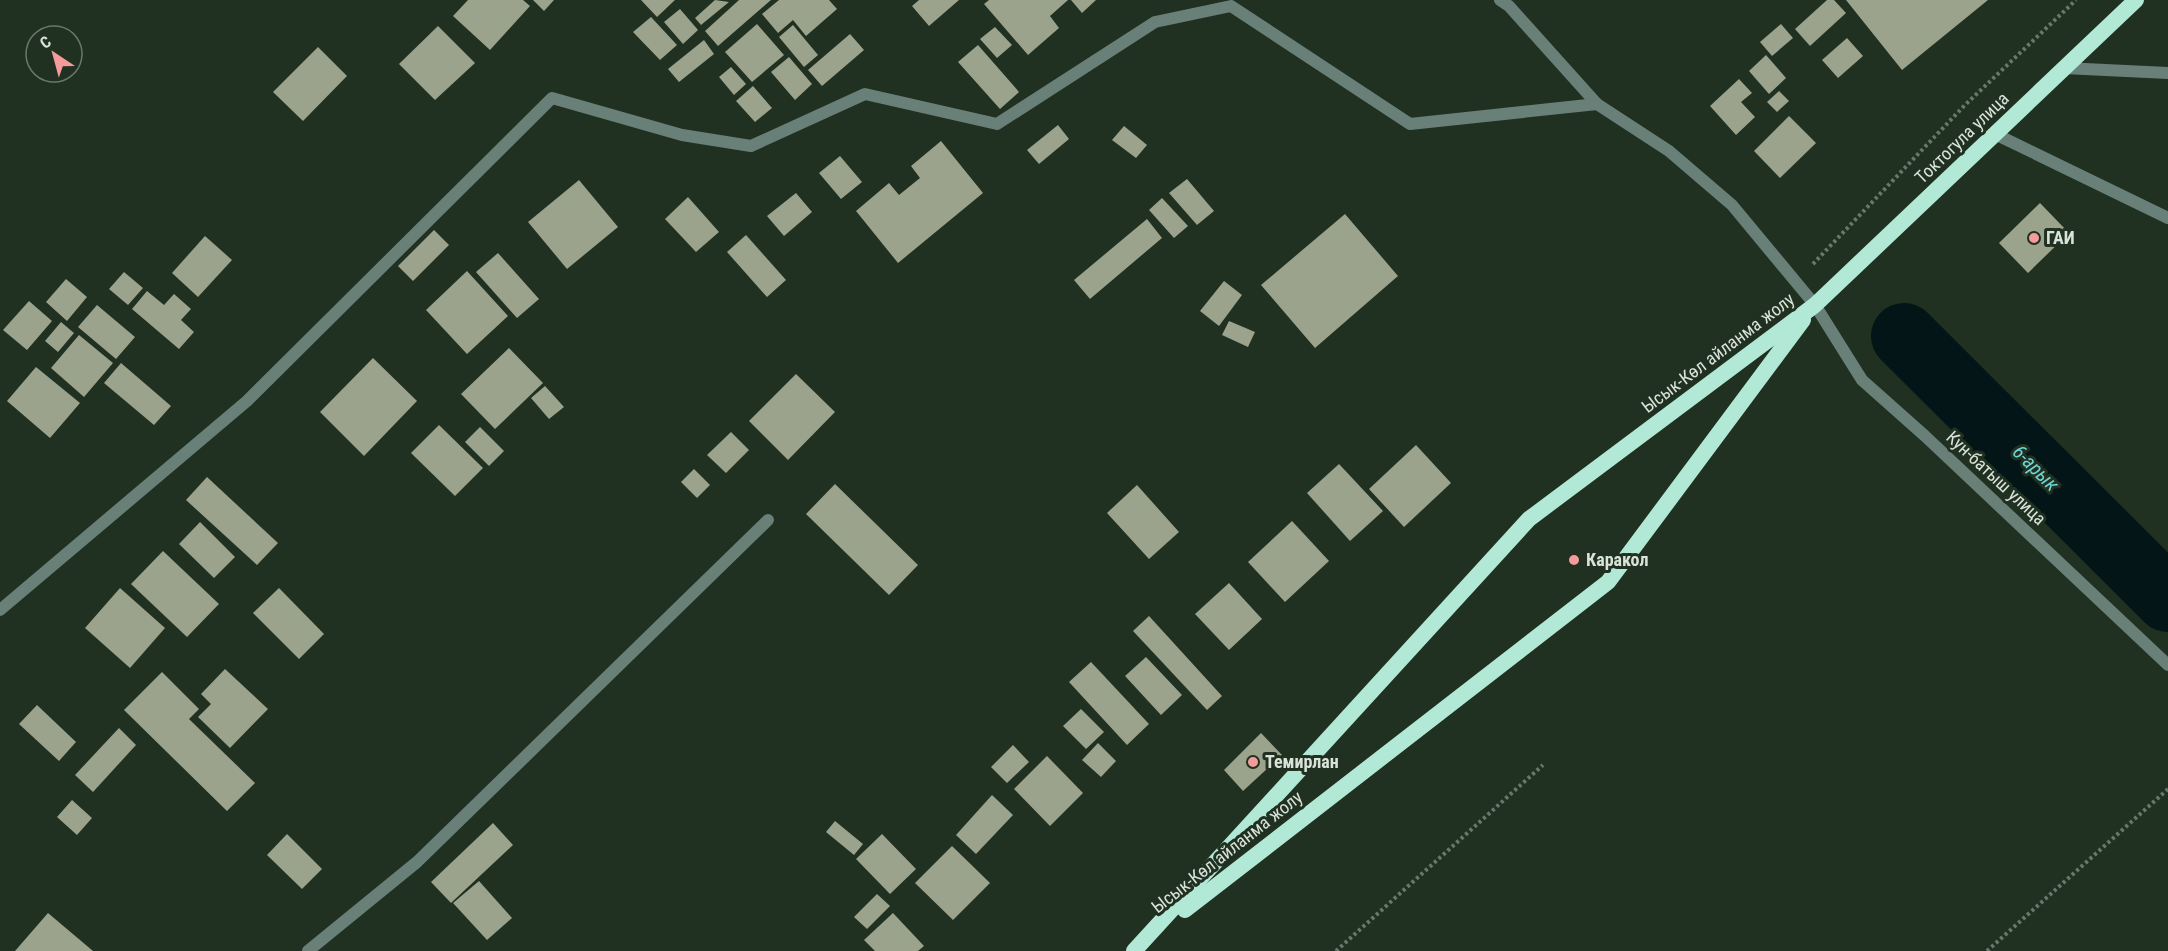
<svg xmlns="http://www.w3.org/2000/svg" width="2168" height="951" viewBox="0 0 2168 951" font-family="'Roboto Condensed',sans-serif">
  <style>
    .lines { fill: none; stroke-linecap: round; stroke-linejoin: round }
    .river { stroke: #031516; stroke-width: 66 }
    .building { fill: #9ca38c }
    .path { stroke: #6a786b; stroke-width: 4; stroke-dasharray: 3 3; stroke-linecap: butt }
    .service { stroke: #698078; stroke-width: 12 }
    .minor { stroke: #698078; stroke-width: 12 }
    .trunk { stroke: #b2e8d6; stroke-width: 16 }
    .poi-dot { fill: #f59b9c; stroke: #203021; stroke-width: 2 }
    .labels { text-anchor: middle; stroke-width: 6; stroke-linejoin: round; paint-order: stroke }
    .street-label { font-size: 18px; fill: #d9e3d9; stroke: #203021 }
    .poi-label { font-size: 18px; font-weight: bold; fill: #d9e3d9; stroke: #203021; text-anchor: start }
    .water-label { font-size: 20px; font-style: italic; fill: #6fd4d7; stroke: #203021 }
  </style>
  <rect width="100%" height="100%" fill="#203021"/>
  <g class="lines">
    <polyline class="river" points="1904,336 2168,599"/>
  </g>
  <g class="building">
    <polygon points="468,0 523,0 530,6 490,50 453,16"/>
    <polygon points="533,0 554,0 544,11"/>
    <polygon points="641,0 675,0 657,17"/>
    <polygon points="715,0 729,2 701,25 695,18"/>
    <polygon points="739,0 771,0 718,46 705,31"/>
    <polygon points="779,0 829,0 837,9 806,36 793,20 778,33 762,14"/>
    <polygon points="919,0 959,0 929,26 912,6"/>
    <polygon points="989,0 1068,0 1050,16 1059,28 1028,55 984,4"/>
    <polygon points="1071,0 1096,0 1082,13"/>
    <polygon points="1827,0 1834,0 1846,13 1810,46 1795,29"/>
    <polygon points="1846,0 1988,0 1902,70"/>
    <polygon points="680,9 698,30 683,44 664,22"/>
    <polygon points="651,17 677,45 660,60 633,32"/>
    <polygon points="757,24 784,55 752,82 725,52"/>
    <polygon points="1781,24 1793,38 1772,56 1760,42"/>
    <polygon points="793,25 818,55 804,67 779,37"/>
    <polygon points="438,26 475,63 435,100 399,64"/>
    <polygon points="995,27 1012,45 997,58 980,39"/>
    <polygon points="850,34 864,50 822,86 808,70"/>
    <polygon points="1847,38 1863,56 1838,78 1822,60"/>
    <polygon points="704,40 714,54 679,82 668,69"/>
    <polygon points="978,45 1019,92 1000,109 958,62"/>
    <polygon points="318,47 347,76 303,121 273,92"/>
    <polygon points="1766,55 1786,78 1769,94 1749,71"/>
    <polygon points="789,57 812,84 795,100 771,72"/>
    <polygon points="731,67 746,84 734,95 719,77"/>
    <polygon points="1739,79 1752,93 1741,102 1755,117 1736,135 1710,106"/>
    <polygon points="753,86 772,108 755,122 736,101"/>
    <polygon points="1779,91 1789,101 1777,112 1767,102"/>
    <polygon points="1789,116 1816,143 1780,178 1754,151"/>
    <polygon points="1058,125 1069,139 1039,164 1027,150"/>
    <polygon points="1124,126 1147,145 1136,158 1112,140"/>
    <polygon points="941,141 983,193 898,263 856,211 889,183 899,195 920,178 911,166"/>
    <polygon points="840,156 862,182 841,199 819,173"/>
    <polygon points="1187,179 1214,211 1197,225 1169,193"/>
    <polygon points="579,180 618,227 567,269 528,222"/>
    <polygon points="796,193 812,212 784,236 767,216"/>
    <polygon points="688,197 719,232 696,252 665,219"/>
    <polygon points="1162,198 1188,226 1174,238 1149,210"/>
    <polygon points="2040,203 2069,233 2028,273 1999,243"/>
    <polygon points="1345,214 1398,276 1315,348 1261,285"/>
    <polygon points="1147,219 1162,238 1090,299 1074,280"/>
    <polygon points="434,230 449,245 413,281 398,266"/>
    <polygon points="746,235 786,280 767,297 727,252"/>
    <polygon points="205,236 232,260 198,297 172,273"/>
    <polygon points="498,253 539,299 517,318 476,272"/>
    <polygon points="467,271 508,316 467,354 426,310"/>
    <polygon points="124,272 143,288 128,305 109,289"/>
    <polygon points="66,279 87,297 67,321 46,302"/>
    <polygon points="1224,281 1242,295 1219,326 1200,311"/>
    <polygon points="147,291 164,305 174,294 191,309 181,320 194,332 179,349 132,309"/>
    <polygon points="29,301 52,321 27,350 3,330"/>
    <polygon points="97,305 135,337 116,359 78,327"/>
    <polygon points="1229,321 1255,332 1248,347 1222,335"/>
    <polygon points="61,322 74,333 58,352 45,341"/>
    <polygon points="79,335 113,363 84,397 51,368"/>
    <polygon points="509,348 543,383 495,429 461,394"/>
    <polygon points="373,358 417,401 364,456 320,412"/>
    <polygon points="121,363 171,406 154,425 104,383"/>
    <polygon points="36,367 80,403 50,438 7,401"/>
    <polygon points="796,374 835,412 788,460 749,421"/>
    <polygon points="545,386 564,407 549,419 531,398"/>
    <polygon points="439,425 483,468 455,496 411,453"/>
    <polygon points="480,427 504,451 489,466 465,442"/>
    <polygon points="731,432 749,450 726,473 707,455"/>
    <polygon points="1416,445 1451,483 1404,527 1369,489"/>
    <polygon points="1339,464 1383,511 1350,541 1307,493"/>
    <polygon points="694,469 710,485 697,498 681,482"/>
    <polygon points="207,477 278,543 257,565 186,500"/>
    <polygon points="835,484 918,565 889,595 806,514"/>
    <polygon points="1137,485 1179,532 1149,559 1107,513"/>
    <polygon points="1292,521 1329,561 1285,602 1248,562"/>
    <polygon points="200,522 235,557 214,578 179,544"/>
    <polygon points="163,551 219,604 187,637 131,584"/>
    <polygon points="1229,583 1262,619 1229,650 1195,614"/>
    <polygon points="120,588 165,628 130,668 85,628"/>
    <polygon points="279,588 324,634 299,659 253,613"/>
    <polygon points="1149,616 1222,696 1207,710 1133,631"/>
    <polygon points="1146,657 1182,695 1161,715 1125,676"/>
    <polygon points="1091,662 1149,724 1127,745 1069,682"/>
    <polygon points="225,669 268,709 230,748 198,717 211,704 201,694"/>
    <polygon points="162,672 199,709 189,719 255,783 227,811 124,710"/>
    <polygon points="37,705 76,742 59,761 19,724"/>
    <polygon points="1081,709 1104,732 1086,749 1063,726"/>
    <polygon points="119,728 136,745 93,792 75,775"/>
    <polygon points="1261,733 1282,755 1243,791 1224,770"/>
    <polygon points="1098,743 1116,761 1101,777 1082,760"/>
    <polygon points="1013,745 1029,762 1007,783 991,767"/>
    <polygon points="1047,756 1083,793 1050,826 1014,789"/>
    <polygon points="992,795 1013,815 976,854 956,835"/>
    <polygon points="72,800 92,818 77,835 57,817"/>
    <polygon points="835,821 863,844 854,855 826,832"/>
    <polygon points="493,823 513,845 451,903 431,882"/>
    <polygon points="287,834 322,869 302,889 267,855"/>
    <polygon points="882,834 916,869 890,894 856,859"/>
    <polygon points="952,846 990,883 953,920 915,883"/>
    <polygon points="479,881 512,918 487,940 453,903"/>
    <polygon points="877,894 890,906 867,929 854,917"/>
    <polygon points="48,913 93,951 15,951"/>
    <polygon points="893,913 924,946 918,951 875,951 864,940"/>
  </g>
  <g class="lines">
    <g class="path">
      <polyline points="1813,264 1965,105 2076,0"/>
      <polyline points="1336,951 1543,765"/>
      <polyline points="1987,951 2168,789"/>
    </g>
    <polyline class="service" points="2064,68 2168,73"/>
    <g class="minor">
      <polyline points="1500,0 1509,6 1597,104 1669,151 1732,205 1815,305 1862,380 1925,436 2168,665"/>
      <polyline points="1995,134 2168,218"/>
      <polyline points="0,610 247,401 552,98 682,135 751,146 865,94 997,124 1155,22 1231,6 1410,124 1597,104"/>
      <polyline points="308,951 417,862 768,520"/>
    </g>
    <g class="trunk">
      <polyline points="1185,910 1608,582 1803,320"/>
      <polyline points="1134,951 1529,519 1815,305 2136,0"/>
    </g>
  </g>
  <g class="poi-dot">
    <circle cx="2034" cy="238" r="6"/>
    <circle cx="1574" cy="560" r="6"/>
    <circle cx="1253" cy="762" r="6"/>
  </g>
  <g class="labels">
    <g class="street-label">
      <text transform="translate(1962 138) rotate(-44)" y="6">Токтогула улица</text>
      <text transform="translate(1718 353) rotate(-37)" y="6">Ысык-Көл айланма жолу</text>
      <text transform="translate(1996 478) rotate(43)" y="6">Кун-батыш улица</text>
      <text transform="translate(1227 852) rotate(-38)" y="6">Ысык-Көл айланма жолу</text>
    </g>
    <g class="poi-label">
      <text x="2046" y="244">ГАИ</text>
      <text x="1586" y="566">Каракол</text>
      <text x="1265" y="768">Темирлан</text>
    </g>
    <g class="water-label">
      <text transform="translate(2036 468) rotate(45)" y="7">6-арык</text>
    </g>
  </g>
  <g transform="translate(54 54) rotate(324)"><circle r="28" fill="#203021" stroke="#6a786b" stroke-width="1.5"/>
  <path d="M0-4.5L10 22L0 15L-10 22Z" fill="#f59b9c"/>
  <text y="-9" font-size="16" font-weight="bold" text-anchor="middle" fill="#d9e3d9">С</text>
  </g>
</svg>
